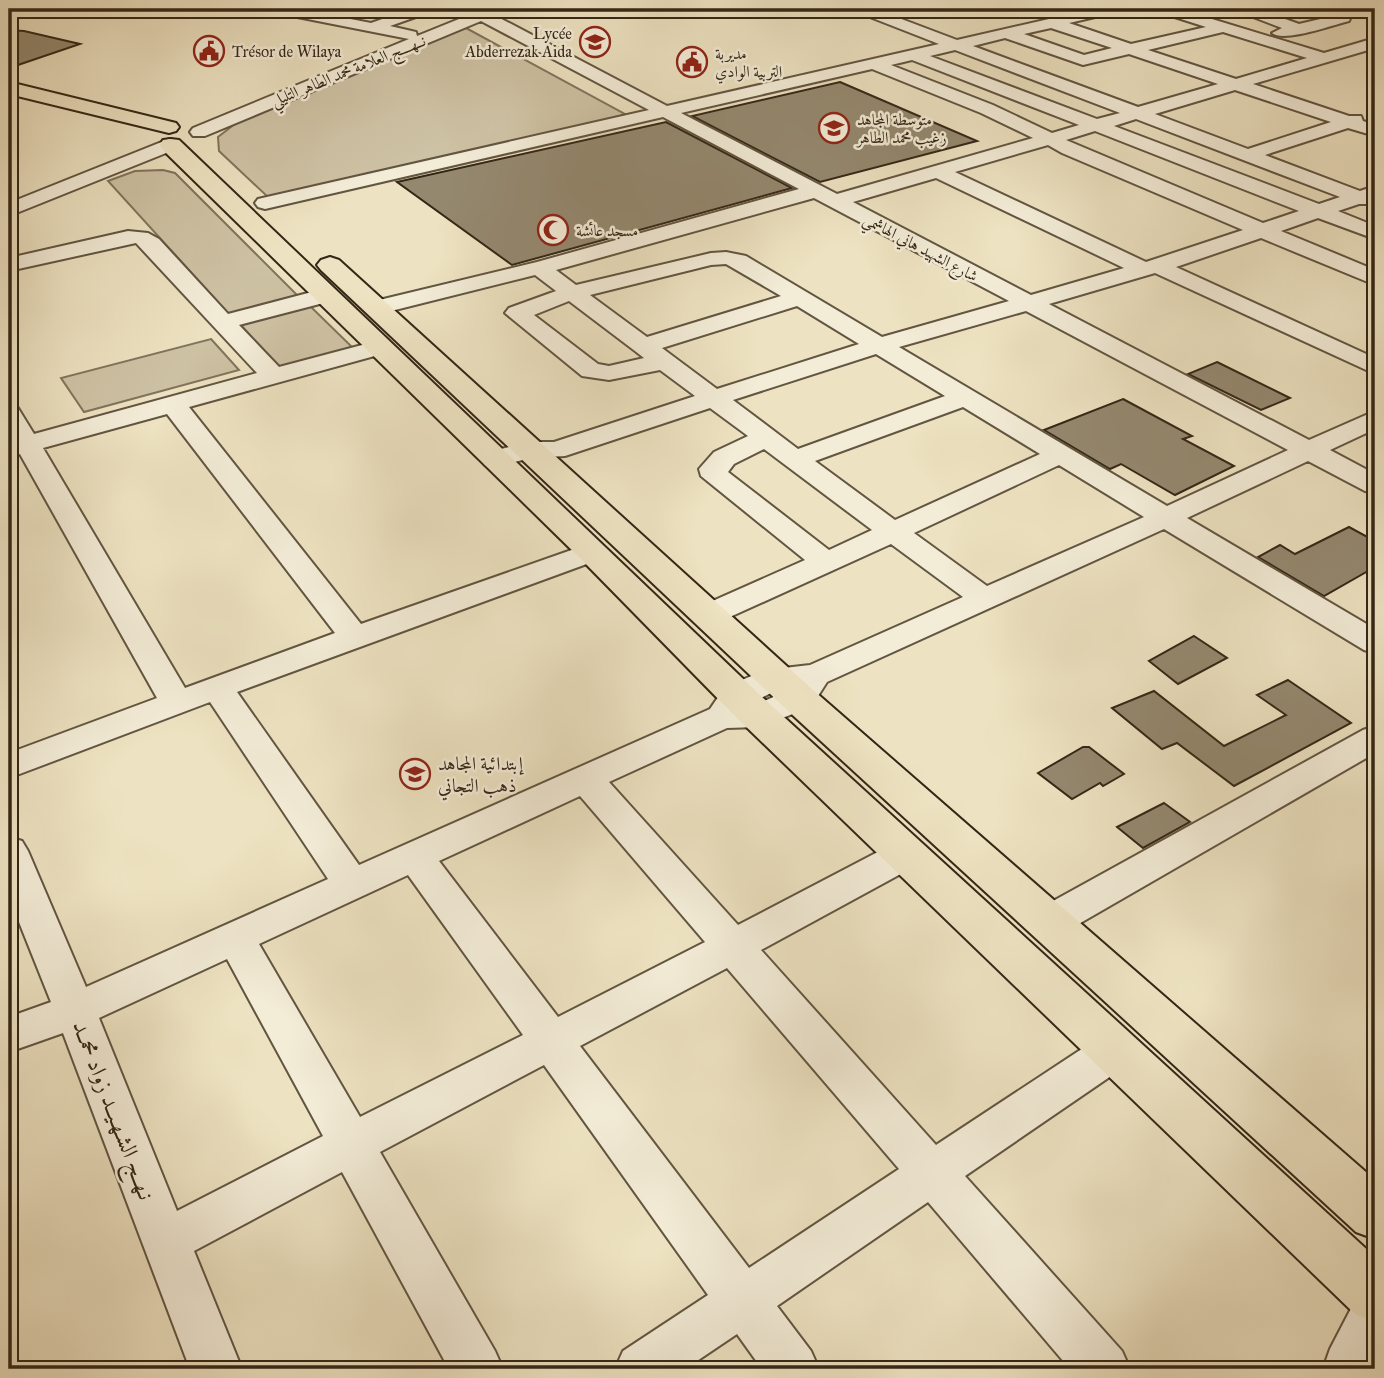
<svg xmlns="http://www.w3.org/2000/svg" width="1384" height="1378" viewBox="0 0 1384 1378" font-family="'IM FELL Great Primer',Amiri,serif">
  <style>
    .green { fill: #cec2a4; stroke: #81745d; stroke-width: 2 }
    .building { fill: #94886f; stroke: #342616; stroke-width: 2 }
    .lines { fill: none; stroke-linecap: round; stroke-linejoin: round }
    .minor-casing { stroke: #625541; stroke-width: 4 }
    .major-casing { stroke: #342616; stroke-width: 4 }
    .minor { fill: #f3ecd7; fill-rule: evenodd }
    .major { fill: #ede2c1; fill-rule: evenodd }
    .labels { text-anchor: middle; stroke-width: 5; stroke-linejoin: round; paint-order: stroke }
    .far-poi-label { font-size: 16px; fill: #342616; stroke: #f3ecd7; text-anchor: start }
    .far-street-label { font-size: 16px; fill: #342616; stroke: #f3ecd7 }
    .poi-label { font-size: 19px; fill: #342616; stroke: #f3ecd7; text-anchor: start }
    .near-street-label { font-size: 23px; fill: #342616; stroke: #f3ecd7 }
  </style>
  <rect width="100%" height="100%" fill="#ede2c1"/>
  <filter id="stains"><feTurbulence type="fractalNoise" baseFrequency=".00286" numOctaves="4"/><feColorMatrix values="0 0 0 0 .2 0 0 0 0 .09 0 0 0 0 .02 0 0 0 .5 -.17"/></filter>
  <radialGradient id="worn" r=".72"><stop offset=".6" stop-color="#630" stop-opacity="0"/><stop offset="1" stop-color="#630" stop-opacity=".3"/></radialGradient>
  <g class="green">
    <polygon points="466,28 627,115 269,198 219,151 218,137 240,120"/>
    <polygon points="163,170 175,173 298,296 229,314 108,181 135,171"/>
    <polygon points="310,306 354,349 281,369 239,323"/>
    <polygon points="211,339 239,370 84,412 61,378"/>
  </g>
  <g class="building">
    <polygon points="9,30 24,31 80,44 9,68"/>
    <polygon points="840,82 977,141 820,182 692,116"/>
    <polygon points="666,122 792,188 512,265 397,182"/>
    <polygon points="1217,362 1290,398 1261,410 1188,374"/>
    <polygon points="1123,399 1192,436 1183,439 1234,466 1175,495 1121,464 1110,469 1044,430"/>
    <polygon points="1349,527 1375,541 1375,567 1324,596 1258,557 1280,545 1295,554"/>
    <polygon points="1194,636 1227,658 1178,684 1149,661"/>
    <polygon points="1288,680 1351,723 1234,786 1177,743 1162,749 1112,708 1154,691 1224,746 1286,715 1257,695"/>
    <polygon points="1083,747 1089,747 1124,774 1103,786 1100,783 1072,799 1038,773"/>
    <polygon points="1164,803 1190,822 1143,848 1117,827"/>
  </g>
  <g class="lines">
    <g class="minor-casing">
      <g id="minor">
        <path d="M270,9H299L371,23L411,9H432L430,12L390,26L416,32L417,36L464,17L458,13L461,10L497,9L498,11L494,15L667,106L939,44L857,12L855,9H875L957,40L1093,9H1119L1117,12L1069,23L1131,44L1206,27L1159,12L1157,9H1179L1324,53L1375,38V48L1253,84L1349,116H1361L1363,121L1375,125V136L1348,128L1265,155L1360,191L1375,186L1373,204H1359L1338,211L1375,226V239L1318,218L1281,231L1375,270V285L1261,238L1176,267L1375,358V374L1155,273L1049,304L1309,440L1375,411V429L1330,450L1375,474V493L1365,491L1308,461L1187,518L1375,629V653L1364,650L1164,529L827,682L811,707L759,727L727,728L609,782L738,925L893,844L906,840L919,844L925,854L919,864L761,950L936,1145L1100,1037L1115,1032L1130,1037L1136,1050L1130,1063L965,1176L1122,1351L1130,1369H1070L928,1202L777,1306L811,1351L819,1369H762L737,1334L685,1369H615L623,1351L708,1295L544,1065L380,1152L495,1351L503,1369H449L342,1172L194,1251L242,1369H190L63,1033L9,1052V1017L51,1002L9,897V837L22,841L28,851L86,987L328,879L210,702L9,778V753L157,698L20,454L9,457V441L11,440L9,435V405L18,408L34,434L257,373L136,243L9,271V258L128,231L148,233L159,239L228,314L327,288L335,290L338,295L335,300L239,325L279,367L381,340L389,342L393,347L389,352L189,407L361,624L583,546L593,543L603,546L608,552L603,558L237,692L359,865L710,709L725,687L766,670L810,665L963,597L891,544L721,621L710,623L699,621L694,614L699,607L805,560L701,476L699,469L714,452L748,436L710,408L565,456L530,458L495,467L485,465L481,459L485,453L529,442H554L695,396L660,370L609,380L582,376L505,313L509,308L556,291L535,275L379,314L371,312L368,307L371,302L537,262L799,189L663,117L265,209L258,207L255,203L258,199L649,110L481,21L205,136H193L190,132L193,128L409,39L277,13ZM1051,28L1112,48L1084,55L1024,34ZM1223,32L1307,58L1236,79L1148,50ZM1005,38L1083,65L1129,54L1218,84L1138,107L973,46ZM955,50L1120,113L1097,119L930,56ZM912,60L1079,125L1052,133L993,105L891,65ZM872,69L981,113L1033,138L837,194L681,113ZM1235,90L1331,122L1248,149L1155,114ZM1136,119L1340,197L1319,204L1114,126ZM1095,131L1299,211L1263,223L1066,140ZM1048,145L1062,153L1243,230L1146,262L955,172ZM936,178L1124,268L1031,295L853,202ZM814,198L1009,301L882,337L746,256L726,252L711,253L576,285L556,270ZM726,264L781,296L647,337L590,295L711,265ZM569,301L635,351L644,358L609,366L598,364L534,315ZM797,306L859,344L717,389L662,348ZM1026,311L1288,450L1167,506L899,347ZM876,354L945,396L798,449L733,400ZM963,407L1040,454L895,520L815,461ZM167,414L335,633L185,688L43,448ZM764,449L872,530L829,550L728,472L734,464ZM1059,465L1144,517L987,586L914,533ZM783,687H790L787,691L755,705H747ZM580,796L705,942L558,1017L439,861ZM408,875L523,1035L360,1117L259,944ZM227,959L323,1136L177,1211L99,1018ZM727,968L899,1169L749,1268L580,1046Z"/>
        <path d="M1238,9H1258L1299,24L1329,17L1326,14L1329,11L1334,9H1375V13L1351,16L1349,21C1333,25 1283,43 1272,33L1282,28L1240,12Z"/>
        <polygon points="169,139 178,145 176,149 9,216 9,203"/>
        <polygon points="1375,726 1375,753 1063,933 1049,937 1035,933 1029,922 1035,911 1363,730"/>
        <polygon points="1375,1290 1374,1369 1323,1369 1330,1349 1357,1297"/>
      </g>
    </g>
    <g class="major-casing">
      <g id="major">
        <polygon points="9,82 176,123 179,127 176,131 169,133 9,94"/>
        <polygon points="171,139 179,140 761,696 1375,1257 1375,1322 1355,1314 733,714 581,559 163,150 160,145 163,140"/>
        <polygon points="330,257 339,260 813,690 1375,1180 1375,1239 1356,1232 785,708 321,270 317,265 321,260"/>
      </g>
    </g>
    <use href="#minor" class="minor"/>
    <use href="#major" class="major"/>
  </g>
  <defs>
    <g id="school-ring" transform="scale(1.575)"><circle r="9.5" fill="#f3ecd7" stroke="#8f2418" stroke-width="1.5"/><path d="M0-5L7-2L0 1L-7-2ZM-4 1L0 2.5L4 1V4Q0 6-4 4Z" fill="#8f2418"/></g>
    <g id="civic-ring" transform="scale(1.575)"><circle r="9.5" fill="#f3ecd7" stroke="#8f2418" stroke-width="1.5"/><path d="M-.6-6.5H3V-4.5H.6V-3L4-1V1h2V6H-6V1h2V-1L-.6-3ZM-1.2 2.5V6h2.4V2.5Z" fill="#8f2418"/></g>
    <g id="mosque-ring" transform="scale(1.575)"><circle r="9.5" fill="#f3ecd7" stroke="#8f2418" stroke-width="1.5"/><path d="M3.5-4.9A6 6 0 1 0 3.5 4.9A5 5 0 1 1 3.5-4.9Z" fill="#8f2418"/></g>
  </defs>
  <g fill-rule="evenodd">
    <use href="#school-ring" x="595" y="42"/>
    <use href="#civic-ring" x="209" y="51"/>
    <use href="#civic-ring" x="692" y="62"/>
    <use href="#school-ring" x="834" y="128"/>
    <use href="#mosque-ring" x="553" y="230"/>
    <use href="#school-ring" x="415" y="774"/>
  </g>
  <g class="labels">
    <g class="far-poi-label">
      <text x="572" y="39" text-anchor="end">Lycée<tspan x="572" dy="18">Abderrezak Aida</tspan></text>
      <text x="232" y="57">Trésor de Wilaya</text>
      <text x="715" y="59">مديربة<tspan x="715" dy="18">التربية الوادي</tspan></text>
      <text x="857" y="125">متوسطة المجاهد<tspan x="857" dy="18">زغيب محمد الطاهر</tspan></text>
      <text x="576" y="236">مسجد عائشة</text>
    </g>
    <g class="far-street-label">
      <text transform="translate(348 70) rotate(-22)" y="6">نــهــــج العلامة محمد الطاهر التليلي</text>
      <text transform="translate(921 247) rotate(28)" y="6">شارع الشهيد هاني الهاشمي</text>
    </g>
    <g class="poi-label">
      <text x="438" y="770">إبتدائية المجاهد<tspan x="438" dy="22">ذهب التجاني</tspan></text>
    </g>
    <g class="near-street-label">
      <text transform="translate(114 1110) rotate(69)" y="8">نـهــج الشـهـيــد زواد محمــد</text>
    </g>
  </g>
  <rect width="1384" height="1378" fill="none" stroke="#ede2c1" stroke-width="35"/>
  <rect x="10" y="10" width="1363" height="1357" fill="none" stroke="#342616" stroke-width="3.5"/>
  <rect x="18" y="18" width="1349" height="1343" fill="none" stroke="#342616" stroke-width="2"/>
  <rect width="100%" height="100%" filter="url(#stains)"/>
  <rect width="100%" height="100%" fill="url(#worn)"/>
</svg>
